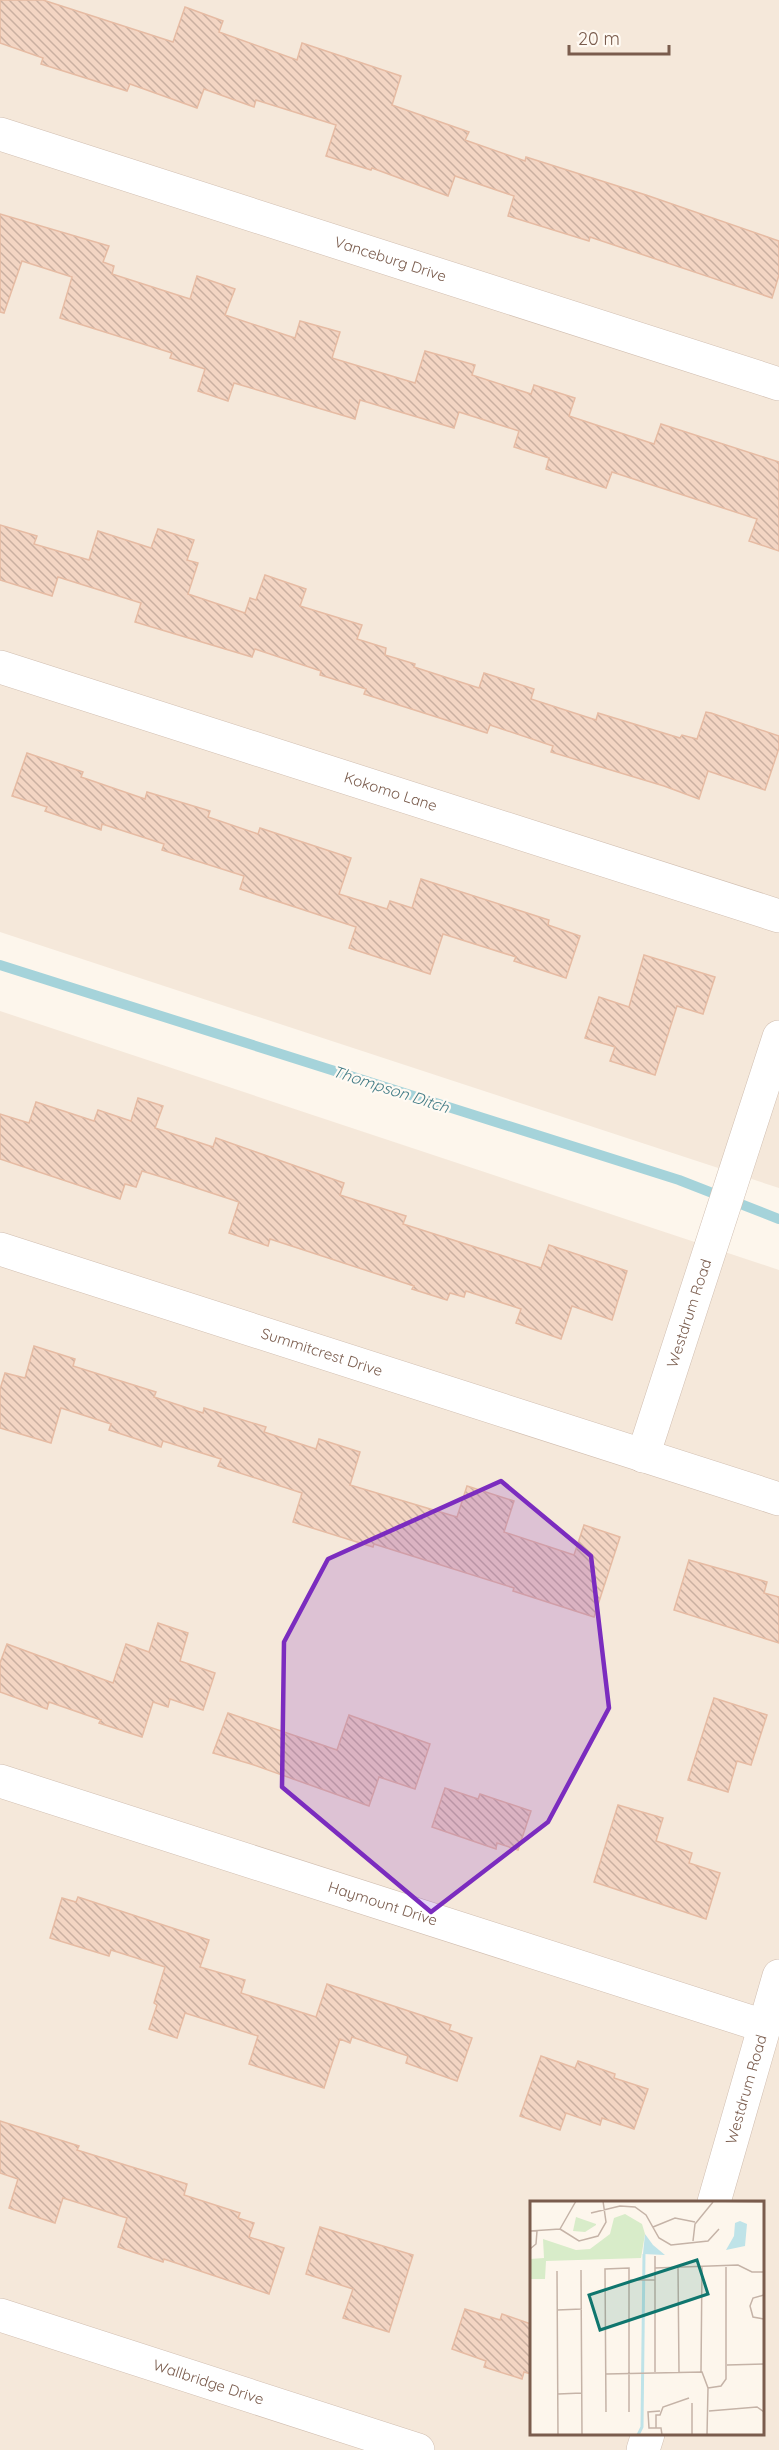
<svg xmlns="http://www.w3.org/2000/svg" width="779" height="2450" viewBox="0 0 779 2450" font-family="Quicksand,sans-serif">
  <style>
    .residential { fill: #f5e8da; fill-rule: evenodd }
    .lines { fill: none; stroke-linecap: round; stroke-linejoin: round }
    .stream { stroke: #a5d3da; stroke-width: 10 }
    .building { fill: url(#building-back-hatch); stroke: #e6bba3; stroke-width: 1.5 }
    .minor-casing { stroke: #d1beb0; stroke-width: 34 }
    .minor { stroke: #fff; stroke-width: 33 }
    .marked { fill: #7b2cbf; fill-opacity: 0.2; stroke: #7b2cbf; stroke-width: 4.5; stroke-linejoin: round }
    .labels { text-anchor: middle; stroke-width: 4.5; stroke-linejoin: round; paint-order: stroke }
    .street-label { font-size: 15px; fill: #7a5c4d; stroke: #fffaf3 }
    .water-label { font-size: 16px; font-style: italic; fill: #437c86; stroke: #fffaf3 }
    .inset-river { fill: none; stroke: #bfe3e8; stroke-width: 3 }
    .inset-road { fill: none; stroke: #c5b3a7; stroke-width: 1.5 }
    .view { fill: #0f766e; fill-opacity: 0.15; stroke: #0f766e; stroke-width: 3 }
    .inset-edge { fill: none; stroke: #7a5c4d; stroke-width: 3 }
  </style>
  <defs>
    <pattern id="building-back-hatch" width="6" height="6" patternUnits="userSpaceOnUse" patternTransform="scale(1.5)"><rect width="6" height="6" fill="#f3d5c3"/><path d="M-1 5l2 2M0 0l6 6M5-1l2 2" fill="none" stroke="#cab0a1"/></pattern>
  </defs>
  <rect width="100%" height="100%" fill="#fdf6ec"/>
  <g class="residential">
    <polygon points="0,0 779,0 779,1188 0,932"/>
    <path d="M0,1011L779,1270V2450H0ZM532,2202H762V2434H532Z"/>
  </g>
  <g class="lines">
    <polyline class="stream" points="0,965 679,1180 779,1219"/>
  </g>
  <g class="building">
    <polygon points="0,0 43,0 173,42 185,7 223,21 219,32 297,60 302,43 401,76 392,105 469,132 465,140 525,161 526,157 646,195 779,241 779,275 772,298 590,237 589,241 508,216 514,196 455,176 448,196 372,168 371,170 326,156 336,125 256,100 254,107 204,89 197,108 130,84 127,91 41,64 43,58 0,43"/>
    <polygon points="0,214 109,246 103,262 114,266 112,274 190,299 197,276 235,289 225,315 295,338 300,321 340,332 332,358 415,383 425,351 475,365 472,375 531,394 534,385 575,398 569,416 654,444 661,424 779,462 779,551 749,541 757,519 612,472 606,488 546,469 549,458 514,447 519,431 459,412 454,428 360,400 355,419 234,383 228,401 198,391 205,369 170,358 172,353 60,318 72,277 22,261 4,313 0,312"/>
    <polygon points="0,525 37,536 34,544 89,560 98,531 151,548 158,529 194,540 187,560 198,563 188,594 245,613 250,598 256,600 265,575 306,589 300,606 362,625 357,639 386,648 385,655 415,664 414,667 479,688 484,673 534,689 531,699 596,720 598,713 680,738 682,735 697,739 706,712 711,713 779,736 779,748 765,790 708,771 699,799 664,786 551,752 553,746 490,725 487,733 364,694 366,689 320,675 321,671 255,649 252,657 135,622 141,603 58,577 52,596 0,580"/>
    <polygon points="27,753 83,772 81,777 145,799 147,792 210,811 208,817 258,834 260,828 351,858 339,894 387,909 390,901 412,908 421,879 549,920 548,925 580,936 566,978 514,961 516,957 443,934 430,974 349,948 356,927 240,889 244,876 162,850 164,844 102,824 101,830 45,811 47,807 12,796"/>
    <polygon points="644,955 715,977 703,1014 677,1006 655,1075 610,1061 615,1047 585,1038 599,997 629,1007"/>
    <polygon points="138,1098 163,1106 155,1128 213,1147 216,1138 344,1183 340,1195 406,1216 403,1224 541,1268 549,1245 627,1271 612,1320 572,1306 561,1339 516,1323 521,1309 466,1291 464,1297 450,1293 447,1300 412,1289 414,1286 270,1239 268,1246 229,1233 239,1202 175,1181 142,1171 136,1187 125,1184 120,1199 0,1159 0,1114 29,1123 36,1102 94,1121 98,1110 131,1121"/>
    <polygon points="34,1346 75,1359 73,1366 156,1392 154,1397 203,1413 204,1408 266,1427 264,1432 316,1449 319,1439 360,1452 350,1485 457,1517 467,1486 514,1501 504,1532 574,1555 584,1525 620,1537 594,1617 513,1591 514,1588 374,1544 373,1547 293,1522 302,1493 218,1466 221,1459 163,1441 161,1447 109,1430 111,1424 61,1408 51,1443 0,1428 0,1389 5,1373 25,1378"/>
    <polygon points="689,1560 767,1582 764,1593 779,1597 779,1643 674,1610"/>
    <polygon points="158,1623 188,1633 180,1661 215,1673 203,1710 170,1699 168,1707 153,1702 142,1737 99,1723 101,1720 49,1702 47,1709 0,1692 0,1663 7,1644 113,1683 126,1644 149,1652"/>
    <polygon points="714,1698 767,1715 751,1765 737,1761 728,1792 688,1780"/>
    <polygon points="228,1713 337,1750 349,1715 430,1744 415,1789 379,1777 369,1806 251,1764 213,1753"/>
    <polygon points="445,1788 478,1799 480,1794 531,1811 518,1850 497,1843 496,1849 432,1827"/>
    <polygon points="618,1805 663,1818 656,1841 692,1853 689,1863 720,1873 706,1919 594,1882"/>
    <polygon points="78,1897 209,1940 200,1967 245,1980 241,1993 316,2017 327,1984 451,2025 449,2030 472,2038 457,2081 406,2063 408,2056 352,2037 350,2043 340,2039 324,2088 249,2064 258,2036 185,2013 177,2038 149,2029 157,2005 154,2003 165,1967 111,1950 109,1956 50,1938 62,1898 76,1902"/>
    <polygon points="541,2056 575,2068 578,2061 615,2074 614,2078 648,2089 634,2129 602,2118 600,2125 566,2113 560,2130 520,2116"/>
    <polygon points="0,2121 79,2146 77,2150 187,2184 184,2195 240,2213 238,2218 254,2223 249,2237 284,2248 269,2294 164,2259 163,2262 118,2247 127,2218 63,2198 55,2223 9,2208 18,2179 0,2173"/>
    <polygon points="320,2227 413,2255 389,2332 343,2318 353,2289 306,2274"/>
    <polygon points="465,2309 500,2320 502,2314 531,2324 531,2374 524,2372 522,2379 484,2367 486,2361 452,2349"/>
  </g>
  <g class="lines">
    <g class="minor-casing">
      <g id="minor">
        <path id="s1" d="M0,134L779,384"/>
        <path id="s2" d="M0,667L779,916"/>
        <path id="s3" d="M0,1249L779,1499"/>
        <path id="s4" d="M643,1456L779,1037"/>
        <path id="s5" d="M0,1781L764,2026"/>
        <path id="s6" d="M714,2202L779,1976"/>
        <path id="s7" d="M0,2315L418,2450"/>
        <polyline points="643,2450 648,2434"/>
      </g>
    </g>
    <use href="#minor" class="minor"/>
  </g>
  <path class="marked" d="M501,1481L591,1556L609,1708L548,1822L431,1912L282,1787L284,1642L328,1559Z"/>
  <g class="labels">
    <g class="street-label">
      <text dy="5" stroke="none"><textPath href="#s1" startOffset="410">Vanceburg Drive</textPath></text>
      <text dy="5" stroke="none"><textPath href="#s2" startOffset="410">Kokomo Lane</textPath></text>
      <text dy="5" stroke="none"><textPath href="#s4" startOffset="150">Westdrum Road</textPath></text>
      <text dy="5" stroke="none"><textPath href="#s3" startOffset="338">Summitcrest Drive</textPath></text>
      <text dy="5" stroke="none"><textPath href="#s5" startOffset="402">Haymount Drive</textPath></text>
      <text dy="5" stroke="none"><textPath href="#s6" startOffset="117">Westdrum Road</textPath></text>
      <text dy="5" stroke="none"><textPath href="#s7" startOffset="219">Wallbridge Drive</textPath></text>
    </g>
    <g class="water-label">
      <text transform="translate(391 1089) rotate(18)" y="6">Thompson Ditch</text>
    </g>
  </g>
  <g transform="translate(530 2201)">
    <rect width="234" height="234" fill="#fdf6ec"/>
    <path d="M95,13L112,23L115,33L111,57L16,60L15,78H0V58L14,57L13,38L46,49L60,48L80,33L84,17ZM46,16L66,23V24L55,31L43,30Z" fill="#d8ecc9"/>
    <path d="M210,20L217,23L215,45L196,49L204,35L205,22ZM115,33L123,44L135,54L113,53Z" fill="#bfe3e8"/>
    <path class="inset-river" d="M108,234L112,226L114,53"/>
    <path class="inset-road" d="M181,0L234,1M61,12L90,5L105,6L116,14L129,37L141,44L178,40L189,28M123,26L145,17L165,21M30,28L49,40L68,35L76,21L73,0M30,28L46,0M0,30L30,28M163,40L165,23L183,1M0,48L6,43L7,30M125,55V171M148,66L149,171M125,67L208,64L222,71H234M51,69L52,234M27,70L28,234M100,79H125M234,94L223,97L220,105L223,116L234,118M27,109L52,108M197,164L234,163M171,171L172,65M76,173L172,171L178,187L177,234M178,187L191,185L196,178V64M28,193L52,192M179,210L227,206L234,211M76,211L75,68L99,67V211M126,227H119L118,211L130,210M132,234L131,227H126V214H130L133,206L159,197M162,234V202"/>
    <path class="view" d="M167,59L178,93L70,129L59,94Z"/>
    <rect width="234" height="234" class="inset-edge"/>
  </g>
  <path d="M569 45v9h100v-9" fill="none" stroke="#7a5c4d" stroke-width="3"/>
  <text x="578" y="45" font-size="18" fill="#7a5c4d" stroke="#fffaf3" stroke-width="4.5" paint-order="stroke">20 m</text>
</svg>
